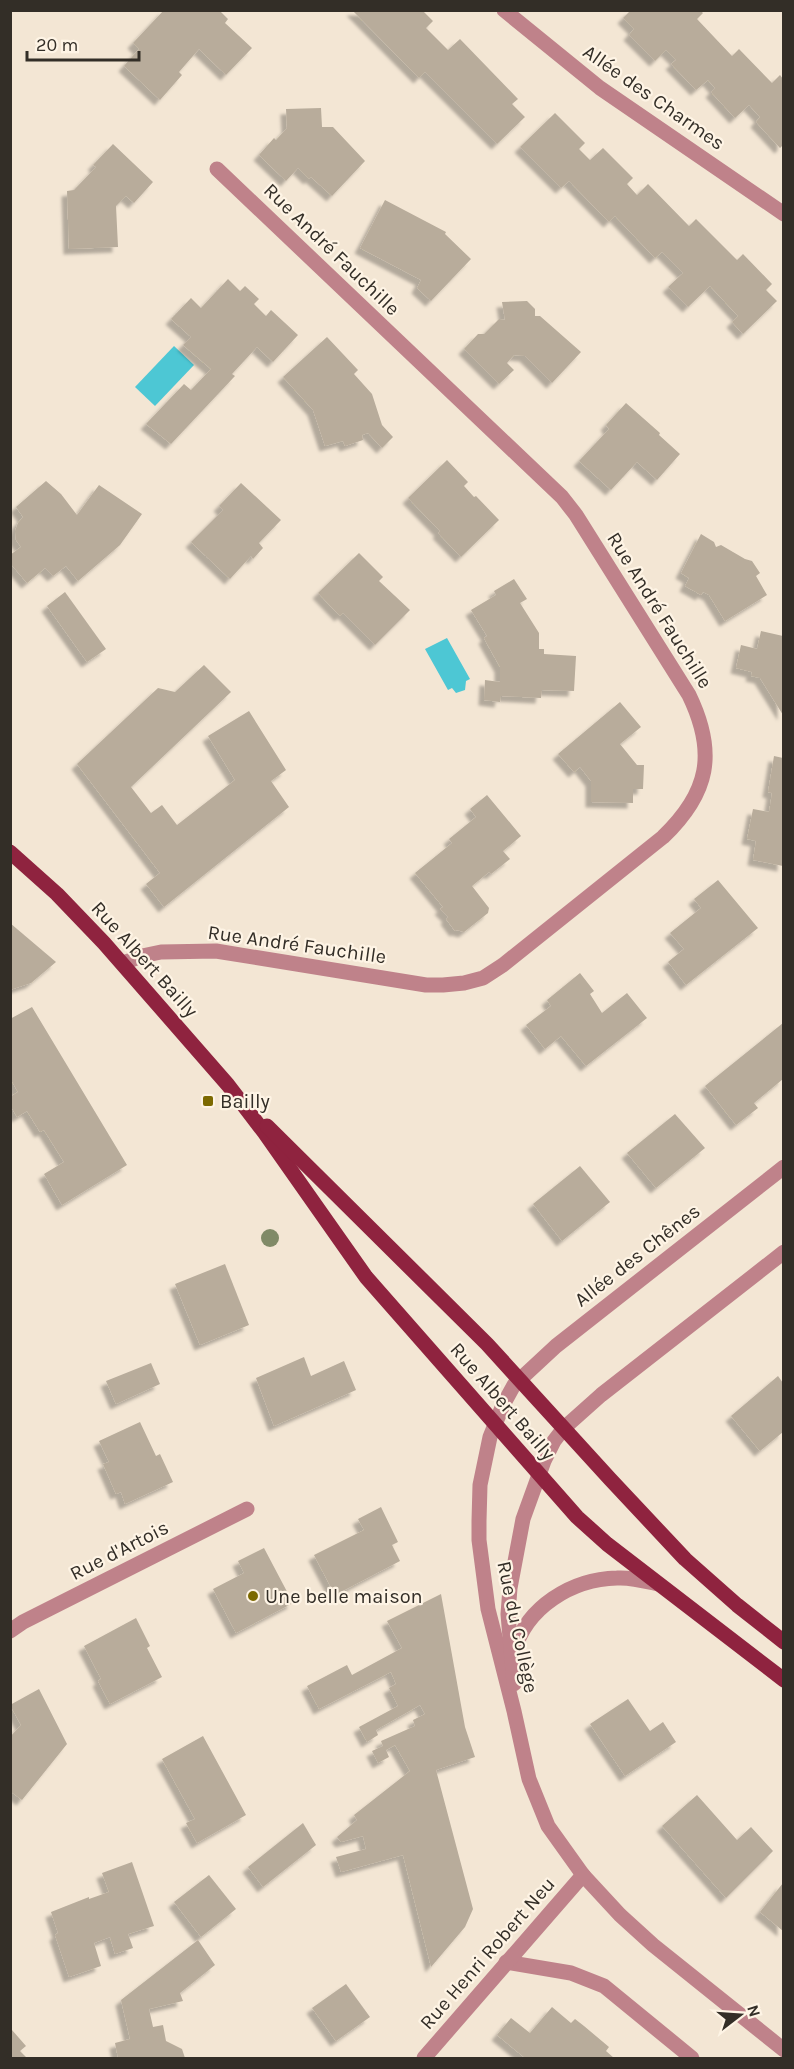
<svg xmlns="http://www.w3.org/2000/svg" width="794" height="2069" viewBox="0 0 794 2069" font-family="Karla,sans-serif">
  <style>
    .water { fill: #4dc7d4 }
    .building { fill: #b8ac9b; filter: url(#shadow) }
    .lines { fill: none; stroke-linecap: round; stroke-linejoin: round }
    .minor { stroke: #bf828a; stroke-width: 15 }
    .major { stroke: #8f233f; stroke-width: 15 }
    .tree { fill: #808a67 }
    .poi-dot { fill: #7c6900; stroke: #fef4e5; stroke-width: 2 }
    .labels { text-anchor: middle; stroke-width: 4.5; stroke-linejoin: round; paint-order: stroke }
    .street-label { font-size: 20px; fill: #332e27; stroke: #fef4e5 }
    .poi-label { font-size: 20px; fill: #332e27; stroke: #fef4e5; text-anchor: start }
  </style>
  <defs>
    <filter id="shadow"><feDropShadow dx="-5.5" dy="5.5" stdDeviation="1.5" flood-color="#0004"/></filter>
  </defs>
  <rect width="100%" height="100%" fill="#f3e6d4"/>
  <g class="water">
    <polygon points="174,346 194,365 155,406 135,387"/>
    <polygon points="447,638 470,679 466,681 465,690 456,693 452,688 448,690 425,649"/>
  </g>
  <g class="building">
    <polygon points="164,10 219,10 228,19 225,23 252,48 226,75 199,49 179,72 182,75 160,100 124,66 139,49 133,43"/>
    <polygon points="352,10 422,10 433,21 426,28 448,50 460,39 518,99 512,104 525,117 497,144 425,72 419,78"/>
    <polygon points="631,10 700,10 703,13 697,19 732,56 739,49 772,83 780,75 783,79 783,145 780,148 756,122 760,117 749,105 735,118 711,92 715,88 708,80 696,90 671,64 676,60 666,50 655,61 629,35 634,29 623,18"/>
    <polygon points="321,108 322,127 333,127 365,161 332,196 311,177 309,179 298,168 286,181 259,155 274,138 276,140 287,128 286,109"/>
    <polygon points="555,113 585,143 579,149 590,160 603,148 633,178 627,184 637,195 648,184 689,226 696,219 737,260 743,254 772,284 766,290 777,301 743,334 732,322 738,316 710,286 688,307 668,287 683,273 662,252 655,258 615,216 609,222 569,181 561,188 520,147"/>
    <polygon points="113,144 153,182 134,203 126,196 116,206 118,247 69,249 67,191 74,190 96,167 93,165"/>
    <polygon points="385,200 446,232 445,234 471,259 431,301 417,288 421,280 360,248"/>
    <polygon points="228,279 240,291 245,286 259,299 254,304 266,316 271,310 298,335 273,362 257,347 232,374 235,376 171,444 146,424 184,384 191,390 211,369 183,345 191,337 171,319 191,298 201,308"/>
    <polygon points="527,301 535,309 535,316 540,316 581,352 552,383 525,356 514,355 507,363 514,370 499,384 464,349 478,334 484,334 499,319 505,320 502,302"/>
    <polygon points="327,337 358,370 354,374 372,394 382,425 393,437 382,448 368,433 362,435 363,440 345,446 343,441 325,446 313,410 283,377"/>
    <polygon points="626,403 660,433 659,435 680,454 657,480 637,462 611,490 579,461 609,429 606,425"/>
    <polygon points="447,460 468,482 464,486 474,497 476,496 499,520 461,557 438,533 440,531 408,498"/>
    <polygon points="46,481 61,494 77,515 99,485 142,514 120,545 78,581 66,566 53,576 45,568 27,583 10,563 10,555 21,547 16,540 15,531 18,523 23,517 16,507"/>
    <polygon points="241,483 281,520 259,543 263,548 253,559 251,556 230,579 191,542 223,510 219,506"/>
    <polygon points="701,534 714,542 716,547 721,545 745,559 752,561 760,573 756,576 767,595 725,621 709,595 703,592 701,595 685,586 689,578 681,573"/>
    <polygon points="359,553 383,577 379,581 410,610 375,645 343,613 340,616 318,593"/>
    <polygon points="514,579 527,599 520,603 539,633 539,649 544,649 544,654 576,656 574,691 542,690 541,698 501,696 500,702 484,700 485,680 500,682 500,667 486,642 484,638 487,636 471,610 496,595 494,591"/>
    <polygon points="65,592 106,649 87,662 47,606"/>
    <polygon points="761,631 783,636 783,715 760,678 751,676 752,672 736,668 741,645 757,649"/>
    <polygon points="204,665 231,692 131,787 151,813 162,805 177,825 235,780 208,736 249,711 286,770 271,781 289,807 164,907 146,884 160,873 77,764 158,688 175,692"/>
    <polygon points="620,702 641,727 620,744 637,765 644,765 643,789 633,789 633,803 591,802 591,781 580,767 574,772 558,754"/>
    <polygon points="774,756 783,758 783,866 753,860 756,841 747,839 753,809 769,812 772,793 768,792"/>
    <polygon points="487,795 521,836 503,851 510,859 491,874 489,872 472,886 489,908 488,913 464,932 457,930 455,931 446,919 448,917 440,909 443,907 415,873 452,843 449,839 476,817 470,809"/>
    <polygon points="718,880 758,928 686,985 668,962 684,949 670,933 701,908 694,899"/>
    <polygon points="10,923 56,962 31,983 10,990"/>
    <polygon points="580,973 594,991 590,994 602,1013 627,993 647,1018 586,1066 561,1036 545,1049 526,1025 551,1006 547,1000"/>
    <polygon points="32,1007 127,1165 62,1205 44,1174 64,1162 44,1130 40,1132 27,1111 17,1117 10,1105 10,1097 18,1092 10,1078 10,1019"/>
    <polygon points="783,1023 783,1079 754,1103 758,1108 736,1125 705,1086"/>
    <polygon points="675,1114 705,1148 656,1188 627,1153"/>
    <polygon points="580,1166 610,1202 562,1241 533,1204"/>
    <polygon points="225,1264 249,1325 200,1345 175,1284"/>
    <polygon points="304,1357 311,1376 344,1361 356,1390 274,1426 256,1378"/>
    <polygon points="151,1363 160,1384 116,1404 106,1381"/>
    <polygon points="778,1376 783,1383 783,1432 760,1451 731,1416"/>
    <polygon points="140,1422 156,1456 160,1454 173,1482 125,1504 121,1492 116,1494 103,1464 109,1462 99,1441"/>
    <polygon points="381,1507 398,1542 392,1545 400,1561 335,1595 314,1555 364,1530 358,1519"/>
    <polygon points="264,1548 293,1603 236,1633 213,1589 244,1573 238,1561"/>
    <polygon points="441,1594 465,1727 475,1757 436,1770 473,1909 465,1927 431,1967 403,1855 341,1872 336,1857 366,1849 363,1836 341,1842 337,1837 357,1820 354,1815 410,1771 395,1745 386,1750 389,1757 378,1763 372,1751 383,1746 381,1741 415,1726 413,1720 425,1714 420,1705 376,1730 378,1735 367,1742 359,1727 398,1706 389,1688 396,1684 391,1672 319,1709 307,1686 347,1665 352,1675 402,1648 387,1621"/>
    <polygon points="136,1618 150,1646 147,1648 162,1677 110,1704 98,1681 101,1679 84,1646"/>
    <polygon points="39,1689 67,1744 22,1800 10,1791 10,1737 21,1725 10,1705"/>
    <polygon points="628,1699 650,1731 663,1722 676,1742 625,1776 590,1724"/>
    <polygon points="203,1736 246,1815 197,1843 186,1823 195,1819 162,1759"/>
    <polygon points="697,1795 737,1840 751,1827 773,1851 726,1898 662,1826"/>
    <polygon points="303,1823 316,1845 263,1887 248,1867"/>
    <polygon points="132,1862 154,1926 128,1934 133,1948 115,1954 110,1937 94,1943 101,1966 69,1977 55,1935 58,1933 51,1912 89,1897 89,1899 109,1892 102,1873"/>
    <polygon points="209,1875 236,1909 201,1937 174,1902"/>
    <polygon points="783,1883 783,1931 760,1912"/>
    <polygon points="198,1940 215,1965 180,1993 183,2001 149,2009 153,2027 163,2025 166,2041 182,2049 185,2058 146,2058 145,2057 118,2058 115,2043 130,2039 121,2000"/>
    <polygon points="346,1984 370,2017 336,2041 312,2008"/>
    <polygon points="552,2007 571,2023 575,2019 584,2026 609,2047 606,2051 614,2058 525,2058 497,2035 511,2018 530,2033"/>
    <polygon points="12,2030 26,2046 20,2051 27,2058 10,2058 10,2031"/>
  </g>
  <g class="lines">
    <g class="minor">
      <polyline points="504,10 600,88 784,214"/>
      <path d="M123,963L142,956L161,952L216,951L426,985H443L464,983L483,978L503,965L663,837C709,793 717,753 689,695L576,515L562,497L217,169"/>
      <polyline points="784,1167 556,1346 514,1385 503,1405 490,1437 480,1485 479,1521 479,1540 488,1609 514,1711 529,1779 548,1826 583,1875 620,1915 653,1945 784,2050"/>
      <polyline points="10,1631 23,1622 247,1509"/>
      <path d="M514,1652C526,1607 572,1579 617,1578C631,1577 645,1581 658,1584"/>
      <polyline points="514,1684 508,1614 510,1588 523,1519 544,1461 554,1441 564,1428 601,1395 784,1252"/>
      <polyline points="506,1962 571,1973 604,1986 692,2058"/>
      <polyline points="424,2058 583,1875"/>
    </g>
    <g class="major">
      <polyline points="10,852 57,894 104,943 228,1085 264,1132 366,1277 577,1517 607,1544 784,1680"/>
      <polyline points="267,1126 487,1344 610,1479 685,1559 737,1605 784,1642"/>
    </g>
  </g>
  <circle class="tree" cx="270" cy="1238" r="9"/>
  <g class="poi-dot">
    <rect x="202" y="1095" width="12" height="12" rx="3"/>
    <circle cx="253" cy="1596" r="6"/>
  </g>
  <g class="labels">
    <g class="street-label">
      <text transform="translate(654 97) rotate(35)" y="7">Allée des Charmes</text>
      <text transform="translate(332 249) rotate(44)" y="7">Rue André Fauchille</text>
      <text transform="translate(660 610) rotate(58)" y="7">Rue André Fauchille</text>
      <text transform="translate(297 944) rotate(8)" y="7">Rue André Fauchille</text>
      <text transform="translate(145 959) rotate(48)" y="7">Rue Albert Bailly</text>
      <text transform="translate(637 1255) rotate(-38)" y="7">Allée des Chênes</text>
      <text transform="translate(503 1401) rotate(49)" y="7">Rue Albert Bailly</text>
      <text transform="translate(119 1550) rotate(-27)" y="7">Rue d'Artois</text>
      <text transform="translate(518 1627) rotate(78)" y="7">Rue du Collège</text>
      <text transform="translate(487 1953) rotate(-49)" y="7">Rue Henri Robert Neu</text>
    </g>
    <g class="poi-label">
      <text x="220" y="1108">Bailly</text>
      <text x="265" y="1603">Une belle maison</text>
    </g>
  </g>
  <rect width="794" height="2069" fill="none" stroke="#332e27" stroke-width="24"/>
  <g transform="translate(740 2015) rotate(73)" stroke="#fef4e5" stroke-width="4.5" paint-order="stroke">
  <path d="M0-4.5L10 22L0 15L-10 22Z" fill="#332e27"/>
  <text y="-9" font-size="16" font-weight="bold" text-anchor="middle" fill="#332e27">N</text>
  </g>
  <path d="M27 51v9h112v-9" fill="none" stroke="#332e27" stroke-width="3"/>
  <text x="36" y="51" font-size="18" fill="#332e27" stroke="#fef4e5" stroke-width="4.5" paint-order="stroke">20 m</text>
</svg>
